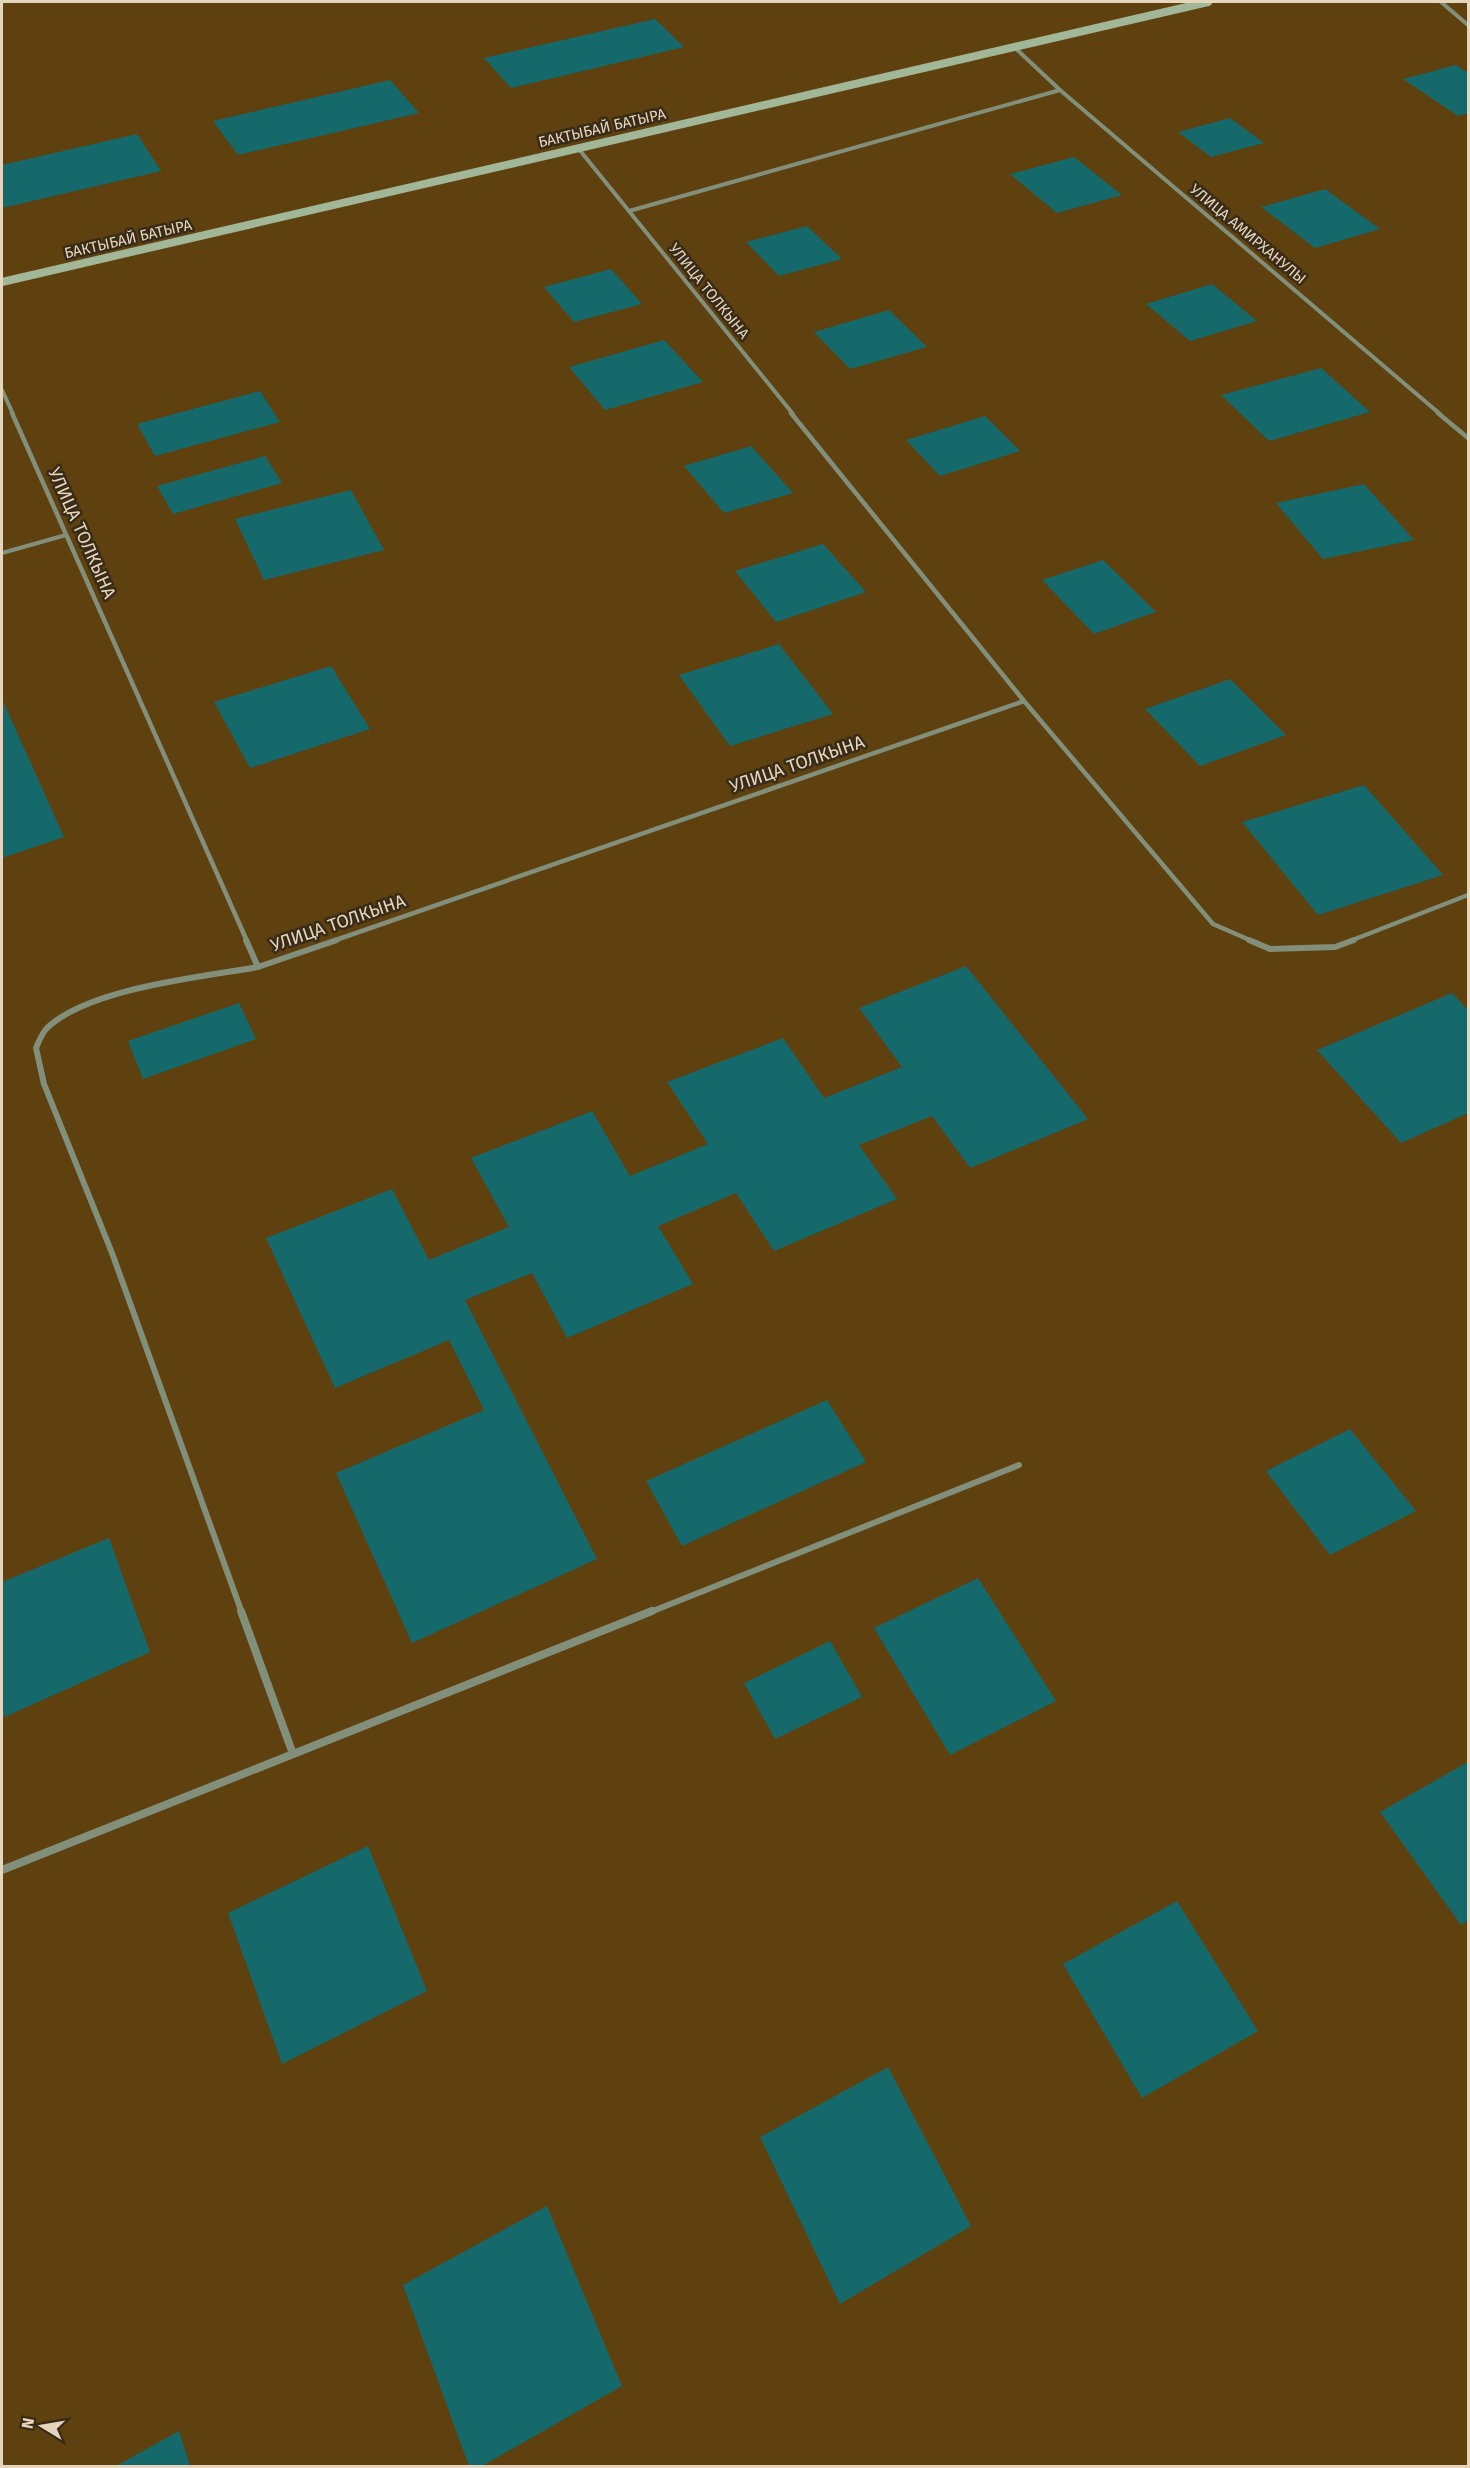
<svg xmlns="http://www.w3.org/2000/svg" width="1470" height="2468" viewBox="0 0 1470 2468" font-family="'Fira Sans',sans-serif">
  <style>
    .building { fill: #15696a }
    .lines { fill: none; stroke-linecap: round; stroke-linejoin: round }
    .lane { stroke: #818f7b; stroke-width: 4 }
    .street-far3 { stroke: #818f7b; stroke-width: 4 }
    .street-far2 { stroke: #818f7b; stroke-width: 4.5 }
    .street-far1 { stroke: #818f7b; stroke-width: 6 }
    .street { stroke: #818f7b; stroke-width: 8 }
    .secondary { stroke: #a1b797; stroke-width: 8 }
    .labels { text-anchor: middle; stroke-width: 5; stroke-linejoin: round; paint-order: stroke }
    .far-street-label { font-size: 15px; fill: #e6d5bd; stroke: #382b17 }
    .street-label { font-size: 18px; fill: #e6d5bd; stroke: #382b17 }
  </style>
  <rect width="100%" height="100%" fill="#5e410f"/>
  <g class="building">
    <polygon points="655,19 684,47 511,88 484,58"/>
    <polygon points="1456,65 1468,73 1468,113 1458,116 1403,79"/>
    <polygon points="390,80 419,113 238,155 213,121"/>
    <polygon points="1230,118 1264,143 1211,157 1178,132"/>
    <polygon points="137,134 161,171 2,208 2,165"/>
    <polygon points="1074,157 1122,195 1057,213 1010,174"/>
    <polygon points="1325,189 1380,229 1315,248 1261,207"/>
    <polygon points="807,226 842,259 779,276 746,242"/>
    <polygon points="611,269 642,304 574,322 544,287"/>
    <polygon points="1212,284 1257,321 1190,341 1146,304"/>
    <polygon points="889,310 927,347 850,369 814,332"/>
    <polygon points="664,340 703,382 605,410 569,367"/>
    <polygon points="1321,368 1370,412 1269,441 1221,395"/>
    <polygon points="260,391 280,422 155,456 137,424"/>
    <polygon points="985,416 1020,451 940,476 906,440"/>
    <polygon points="751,446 793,493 724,513 684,466"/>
    <polygon points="265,456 282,483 173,514 157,486"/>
    <polygon points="1364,484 1414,540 1323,559 1276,503"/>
    <polygon points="351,490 384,550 264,580 235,519"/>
    <polygon points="823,544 866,592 776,622 735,571"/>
    <polygon points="1103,560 1156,612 1094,634 1042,580"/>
    <polygon points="779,644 833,714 730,746 679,675"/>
    <polygon points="331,666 370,729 250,768 214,702"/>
    <polygon points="1230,679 1286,735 1200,766 1145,709"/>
    <polygon points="2,699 64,837 2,858"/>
    <polygon points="1364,785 1443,875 1318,915 1242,822"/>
    <polygon points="966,966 1088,1119 970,1168 932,1116 859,1145 897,1199 774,1251 736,1193 658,1226 693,1284 567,1338 532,1273 465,1300 597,1559 412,1643 336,1473 484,1410 449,1340 335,1388 266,1238 392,1189 429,1260 509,1227 471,1158 592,1111 630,1176 708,1144 667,1082 783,1038 824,1098 902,1067 859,1008"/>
    <polygon points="1452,993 1468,1010 1468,1113 1401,1143 1317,1050"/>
    <polygon points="239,1003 256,1039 143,1079 128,1041"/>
    <polygon points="827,1400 866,1462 682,1546 646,1481"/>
    <polygon points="1350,1429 1416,1511 1330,1555 1266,1471"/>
    <polygon points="109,1538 150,1652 2,1718 2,1582"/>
    <polygon points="978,1578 1056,1701 950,1755 874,1628"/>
    <polygon points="830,1641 862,1697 775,1739 744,1683"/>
    <polygon points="1468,1762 1468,1920 1461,1925 1380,1812"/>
    <polygon points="368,1846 427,1991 282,2064 228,1913"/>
    <polygon points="1177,1901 1258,2031 1142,2098 1063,1964"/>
    <polygon points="888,2067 971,2226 840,2304 760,2137"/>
    <polygon points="547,2206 622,2386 482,2466 469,2466 403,2285"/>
    <polygon points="179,2431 190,2466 116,2466"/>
  </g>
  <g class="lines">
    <polyline class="lane" points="2,553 66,535"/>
    <g class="street-far3">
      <polyline points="1441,2 1468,25"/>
      <polyline points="1013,46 1060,90 1440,414"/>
      <polyline points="578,148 793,414"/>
      <polyline points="629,211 1060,90"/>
      <polyline points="2,390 13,414"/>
    </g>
    <g class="street-far2">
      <polyline points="12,413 247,941"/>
      <polyline points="791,413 1024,701 1213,924 1252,941"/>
      <polyline points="1438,413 1468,438"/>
      <polyline points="333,941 1024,701"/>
      <polyline points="1350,941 1468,895"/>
    </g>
    <g class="street-far1">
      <polyline points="246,940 258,967 337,940"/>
      <polyline points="1249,940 1270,949 1335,947 1354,940"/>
      <path d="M242,1613L112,1253L44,1084L36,1048C39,1041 42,1033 47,1028C89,988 201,977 258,967"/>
      <polyline points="648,1613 1019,1465"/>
    </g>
    <g class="street">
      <polyline points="241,1611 293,1754"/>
      <polyline points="2,1870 652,1611"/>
    </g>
    <polyline class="secondary" points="2,282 1208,2"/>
  </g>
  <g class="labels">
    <g class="far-street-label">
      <text transform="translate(602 128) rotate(-13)" y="5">БАКТЫБАЙ БАТЫРА</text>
      <text transform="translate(1248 234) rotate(40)" y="5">УЛИЦА АМИРХАНУЛЫ</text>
      <text transform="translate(128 239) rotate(-13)" y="5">БАКТЫБАЙ БАТЫРА</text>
      <text transform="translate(709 291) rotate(51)" y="5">УЛИЦА ТОЛКЫНА</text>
    </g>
    <g class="street-label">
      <text transform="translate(82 533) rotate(66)" y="6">УЛИЦА ТОЛКЫНА</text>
      <text transform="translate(797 764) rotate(-19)" y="6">УЛИЦА ТОЛКЫНА</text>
      <text transform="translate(338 923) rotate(-19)" y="6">УЛИЦА ТОЛКЫНА</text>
    </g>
  </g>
  <rect width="1470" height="2468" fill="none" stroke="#e6d5bd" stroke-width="6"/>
  <g transform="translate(42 2426) rotate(281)" stroke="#382b17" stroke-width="4.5" paint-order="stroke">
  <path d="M0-4.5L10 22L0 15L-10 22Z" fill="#e6d5bd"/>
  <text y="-9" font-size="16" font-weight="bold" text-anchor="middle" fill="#e6d5bd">N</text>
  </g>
</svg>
